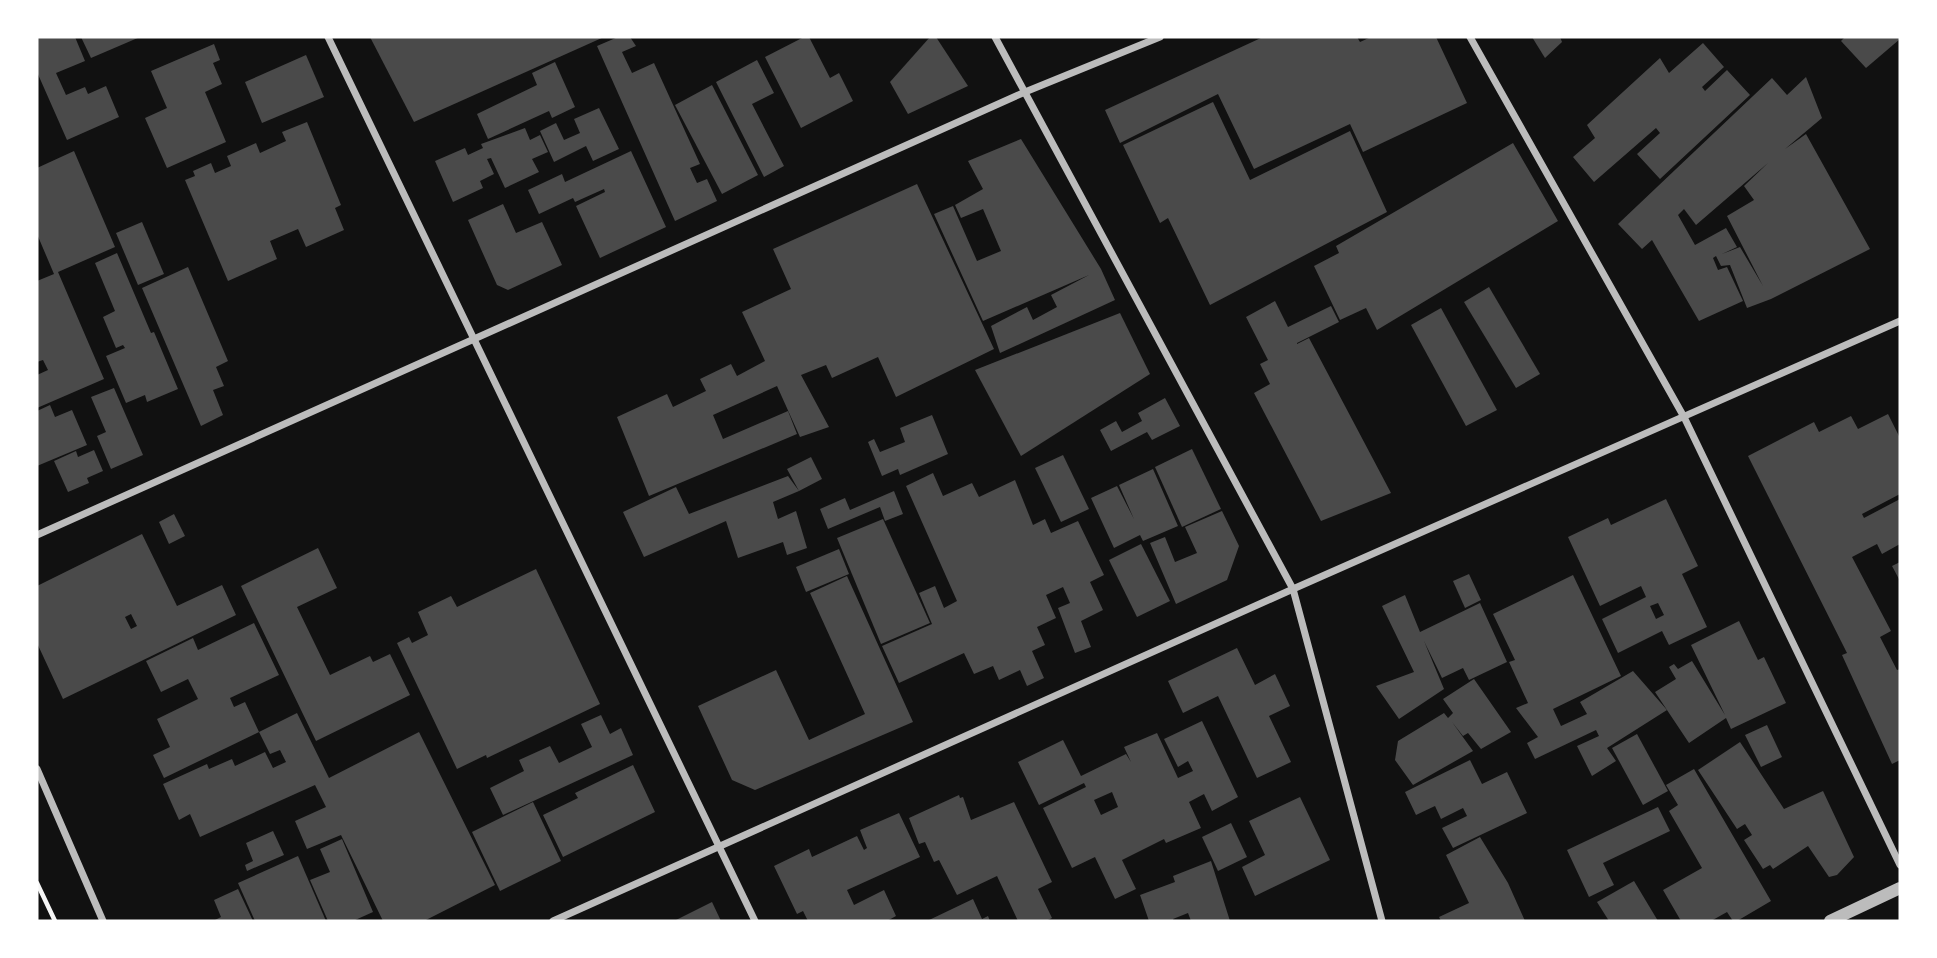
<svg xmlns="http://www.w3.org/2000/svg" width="1937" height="958" viewBox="0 0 1937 958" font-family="Montserrat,sans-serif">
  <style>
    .building { fill: #4a4a4a; fill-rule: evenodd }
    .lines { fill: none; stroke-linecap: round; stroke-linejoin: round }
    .path { stroke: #f5f5f5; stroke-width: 4.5 }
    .minor { stroke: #bcbcbc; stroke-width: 7 }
    .tertiary { stroke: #bcbcbc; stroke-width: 12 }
  </style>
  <rect width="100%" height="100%" fill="#111"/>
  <g class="building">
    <polygon points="37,37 75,37 85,61 56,73 66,95 85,87 88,94 106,86 119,117 67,140 37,72"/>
    <polygon points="81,37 140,37 91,58"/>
    <polygon points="370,37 604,37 414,122"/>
    <polygon points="618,37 630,37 636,46 622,52 632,73 654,63 700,164 690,168 697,183 707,179 717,201 675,221 597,46"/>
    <polygon points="804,37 809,37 830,78 839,73 853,101 801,128 765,57"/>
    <polygon points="930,37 936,37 968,86 908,114 890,82"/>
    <polygon points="1263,37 1357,37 1360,42 1371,37 1436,37 1467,103 1363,152 1350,124 1254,169 1218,94 1120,143 1105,110"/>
    <polygon points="1532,37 1560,37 1562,42 1545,58"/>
    <polygon points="1845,37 1900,37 1900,39 1866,68 1841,41"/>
    <polygon points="1703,43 1724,67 1702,87 1705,91 1727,70 1750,95 1660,179 1637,154 1660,133 1656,128 1594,182 1573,157 1595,138 1587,125 1660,58 1669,73"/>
    <polygon points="214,44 220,60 213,63 222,84 205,92 226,142 167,168 145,118 167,108 151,71"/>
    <polygon points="306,55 324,97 262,123 245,82"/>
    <polygon points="757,60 774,93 752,104 784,166 764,177 716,82"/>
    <polygon points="555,62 575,107 552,118 549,111 488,139 477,114 537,85 532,73"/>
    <path d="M1806,77L1822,118L1785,149L1806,134L1870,249L1771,299L1747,308L1730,265L1721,266L1716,256L1713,258L1718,270L1727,267L1743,301L1699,321L1652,240L1642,249L1618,224L1772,78L1787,95ZM1768,163L1744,186L1754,200L1727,216L1763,286L1740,247L1722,254L1737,247L1726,228L1695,245L1678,215L1684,209L1696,225Z"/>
    <polygon points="712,85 758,175 722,194 675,105"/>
    <polygon points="1213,102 1250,180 1350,131 1387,212 1210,305 1168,218 1160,223 1123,145"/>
    <polygon points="599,108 619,149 593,161 586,146 554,162 540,131 556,123 564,140 580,133 574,119"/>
    <polygon points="307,122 341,205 335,208 344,230 306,247 298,229 270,241 277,259 228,281 185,180 195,176 193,171 211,163 215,173 231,166 227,156 256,143 260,153 286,141 282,132"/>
    <polygon points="525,128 530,140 540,135 548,152 532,159 539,172 505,188 491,158 487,159 494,174 480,181 483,188 453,202 435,161 465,148 468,155 483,148 481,144"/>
    <polygon points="1021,139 1101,269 1115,300 1000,353 991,326 1027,307 1033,320 1057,307 1051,295 1089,275 983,321 934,214 953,206 977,261 1001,251 983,209 961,218 955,205 983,189 968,161"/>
    <polygon points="1513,143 1558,221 1377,330 1366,308 1340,320 1314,266 1339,253 1336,246"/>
    <polygon points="74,151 115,247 58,272 104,379 37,408 37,375 48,370 43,360 37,362 37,281 54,274 37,234 37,168"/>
    <polygon points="631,151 666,227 600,258 576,206 605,192 604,189 575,202 573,198 539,214 528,190 562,174 565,182"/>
    <polygon points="917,184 994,349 896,397 878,357 832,378 826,365 801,375 829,427 800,437 777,386 713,415 723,439 788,411 797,434 649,496 617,417 667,394 673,407 706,391 700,379 731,364 737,376 765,361 742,312 791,289 773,249"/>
    <polygon points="503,204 516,233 542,222 562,265 508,290 497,285 468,220"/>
    <polygon points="142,222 164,274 138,285 116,233"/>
    <polygon points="117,253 151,333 154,332 178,389 147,402 145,395 126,403 106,356 125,348 123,345 116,348 103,317 115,311 95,263"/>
    <polygon points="188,267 228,361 216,367 224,386 213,390 223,415 201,426 142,288"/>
    <polygon points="1489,287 1540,374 1516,388 1464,302"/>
    <polygon points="1275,301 1288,327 1331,306 1339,322 1297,343 1297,344 1309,338 1391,493 1321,521 1254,393 1270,384 1260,364 1268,360 1246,317"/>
    <polygon points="1441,308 1497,410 1466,426 1411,325"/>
    <polygon points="1120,313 1150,374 1021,456 975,370"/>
    <polygon points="114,388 143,455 111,469 97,436 106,432 91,397"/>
    <polygon points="1165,398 1180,426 1152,440 1147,432 1111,451 1100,430 1116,421 1122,432 1142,421 1138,413"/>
    <polygon points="50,405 55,417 72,410 87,445 37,466 37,411"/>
    <polygon points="1888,414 1900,438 1900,494 1862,514 1864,518 1900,499 1900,544 1882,554 1877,544 1852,557 1891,631 1880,637 1897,670 1900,669 1900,760 1892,764 1842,655 1847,653 1748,456 1814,422 1819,432 1851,416 1858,429"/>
    <polygon points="932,415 948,454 900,475 898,469 882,476 868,442 874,439 880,452 905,442 900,428"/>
    <polygon points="1192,449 1221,509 1182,527 1155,467"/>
    <polygon points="94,450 103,471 87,478 89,483 68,492 54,461 76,451 78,457"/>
    <polygon points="1063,455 1089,509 1061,522 1035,468"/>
    <polygon points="811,457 822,479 799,491 773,502 778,519 796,511 807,548 787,555 783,542 738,558 726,521 644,557 623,512 676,487 689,514 788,476 799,491 787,469"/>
    <polygon points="1153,469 1178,526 1143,541 1140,535 1114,548 1091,498 1117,486 1134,519 1119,485"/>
    <polygon points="933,473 943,496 972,483 979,497 1015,480 1033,525 1045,519 1051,533 1078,521 1104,575 1090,582 1103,610 1081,621 1091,647 1075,653 1058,608 1070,603 1063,587 1046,595 1056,618 1037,627 1045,645 1032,651 1044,678 1027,686 1020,670 999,680 993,666 974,674 964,653 899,683 882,646 932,624 919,593 935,586 944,608 957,601 906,486"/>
    <polygon points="894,491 903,514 885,521 880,507 828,529 820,509 845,498 850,510"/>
    <path d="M1666,499L1698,566L1682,574L1707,627L1669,645L1662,631L1618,653L1602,619L1646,597L1641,586L1600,606L1568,537L1608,518L1611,525ZM1658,603L1664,615L1656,619L1650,606Z"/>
    <polygon points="1222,511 1239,546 1227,580 1176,604 1150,543 1165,537 1175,562 1197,553 1185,527"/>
    <polygon points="174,514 185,536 169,544 159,522"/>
    <polygon points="883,519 930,623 881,644 837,538"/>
    <path d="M142,534L177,606L222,585L236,615L63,699L37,643V586ZM131,614L137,626L131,629L125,617Z"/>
    <polygon points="1141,544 1170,601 1137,617 1109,560"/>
    <polygon points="318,548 337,588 297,607 330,675 370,656 373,662 390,654 410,695 316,741 241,586"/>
    <polygon points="839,549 849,574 806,592 796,567"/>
    <polygon points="1900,562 1900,581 1892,566"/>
    <polygon points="536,569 600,704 487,758 486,755 457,769 397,643 409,637 412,643 428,635 418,612 451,596 457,607"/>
    <polygon points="1469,574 1481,600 1465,608 1453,581"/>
    <polygon points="1573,575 1621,676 1553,709 1561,726 1587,714 1580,702 1633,671 1667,710 1607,748 1616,761 1592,776 1577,746 1599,736 1596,730 1535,759 1527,743 1538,737 1516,708 1528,703 1509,662 1515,660 1493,614"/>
    <polygon points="847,576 913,722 755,790 732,780 698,706 776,670 809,740 865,714 810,593"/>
    <polygon points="1405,595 1420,632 1480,603 1507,662 1469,680 1463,668 1442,678 1424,641 1444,689 1399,719 1376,686 1414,672 1382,606"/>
    <polygon points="1739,621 1758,660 1764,657 1786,703 1731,729 1726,718 1689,743 1655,692 1676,679 1669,667 1674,664 1678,669 1692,661 1725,715 1691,645"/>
    <polygon points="254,623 279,675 230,698 234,707 245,702 259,732 164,778 153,755 170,747 157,719 198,699 188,679 161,692 146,661 193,638 198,650"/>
    <polygon points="1237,648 1255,685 1275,674 1290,706 1269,716 1291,762 1257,778 1218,696 1183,713 1168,681"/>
    <polygon points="1474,679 1511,732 1481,749 1468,733 1463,736 1452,722 1473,751 1413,785 1395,760 1398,741 1444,713 1448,718 1453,713 1443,699"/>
    <polygon points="297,713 329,778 419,732 495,885 424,921 383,921 341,835 307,849 295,821 326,807 315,785 200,837 190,814 179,820 163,784 207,764 209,769 232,759 235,766 265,752 273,768 286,762 280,750 270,754 259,732"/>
    <polygon points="601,715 610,734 621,728 633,755 503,815 490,788 524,771 519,760 550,746 559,763 592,747 581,724"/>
    <path d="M1202,721L1238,797L1212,811L1204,794L1189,802L1201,828L1166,843L1164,839L1122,860L1136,889L1115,899L1095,857L1072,868L1043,808L1086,787L1084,783L1039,805L1018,762L1063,740L1081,776L1126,754L1131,762L1124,747L1157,733L1178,778L1193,771L1188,761L1178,767L1164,739ZM1112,792L1118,807L1101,815L1094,800Z"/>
    <polygon points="1767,725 1782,757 1761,767 1745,735"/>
    <polygon points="1637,734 1668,791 1643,805 1612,748"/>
    <polygon points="1740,742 1784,809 1823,791 1854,857 1837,875 1829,877 1808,846 1773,869 1770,865 1763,869 1744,840 1752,835 1745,824 1737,829 1698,770"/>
    <polygon points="1470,760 1482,784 1507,772 1527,813 1453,848 1442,828 1467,816 1463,808 1441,819 1435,806 1416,815 1405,792"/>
    <polygon points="633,765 655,812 563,857 543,815 578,798 575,793"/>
    <polygon points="1694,769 1771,901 1737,921 1733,921 1727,912 1711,921 1681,921 1663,890 1702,868 1669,811 1678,805 1666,785"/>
    <polygon points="959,795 960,798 963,797 971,820 1014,802 1052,882 1038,889 1052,918 1046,921 1018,921 997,876 957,895 939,860 934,862 925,842 919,844 909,818"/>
    <polygon points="1300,797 1330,860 1255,896 1242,867 1265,855 1249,821"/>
    <polygon points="533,802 561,861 500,891 472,832"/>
    <polygon points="1658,807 1670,831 1603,863 1614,885 1589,897 1567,850"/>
    <polygon points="899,813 920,857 847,890 854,905 884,890 896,916 887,921 808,921 803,911 797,914 774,866 809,849 812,857 857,836 864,850 867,848 860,830"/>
    <polygon points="1231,823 1247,857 1218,871 1202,837"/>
    <polygon points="273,831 284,855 247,871 245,865 253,861 246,843"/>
    <polygon points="1480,837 1508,883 1525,921 1441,921 1439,917 1469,903 1446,855"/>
    <polygon points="342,839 373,912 353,921 328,921 310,880 330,872 320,849"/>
    <polygon points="298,856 326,921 255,921 238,883"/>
    <polygon points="1211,861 1230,921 1191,921 1188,913 1173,919 1174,921 1149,921 1140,895 1175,882 1173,876"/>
    <polygon points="1634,881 1658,921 1609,921 1597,902"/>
    <polygon points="238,889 253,921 213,921 221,917 214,900"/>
    <polygon points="973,899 982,919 988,916 990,921 927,921"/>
    <polygon points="712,902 721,921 674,921"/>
  </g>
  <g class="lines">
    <polyline class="path" points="37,883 55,921"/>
    <g class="minor">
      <polyline points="328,37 755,921"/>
      <polyline points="995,37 1293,589 1382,921"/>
      <polyline points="1470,37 1684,417 1900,865"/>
      <polyline points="37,535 1025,92 1160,37"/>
      <polyline points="37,769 103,921"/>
      <polyline points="553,921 1293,589 1900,321"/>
    </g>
    <polyline class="tertiary" points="1830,921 1900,888"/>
  </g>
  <rect width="1937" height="958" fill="none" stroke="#ffffff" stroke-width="77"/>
</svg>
